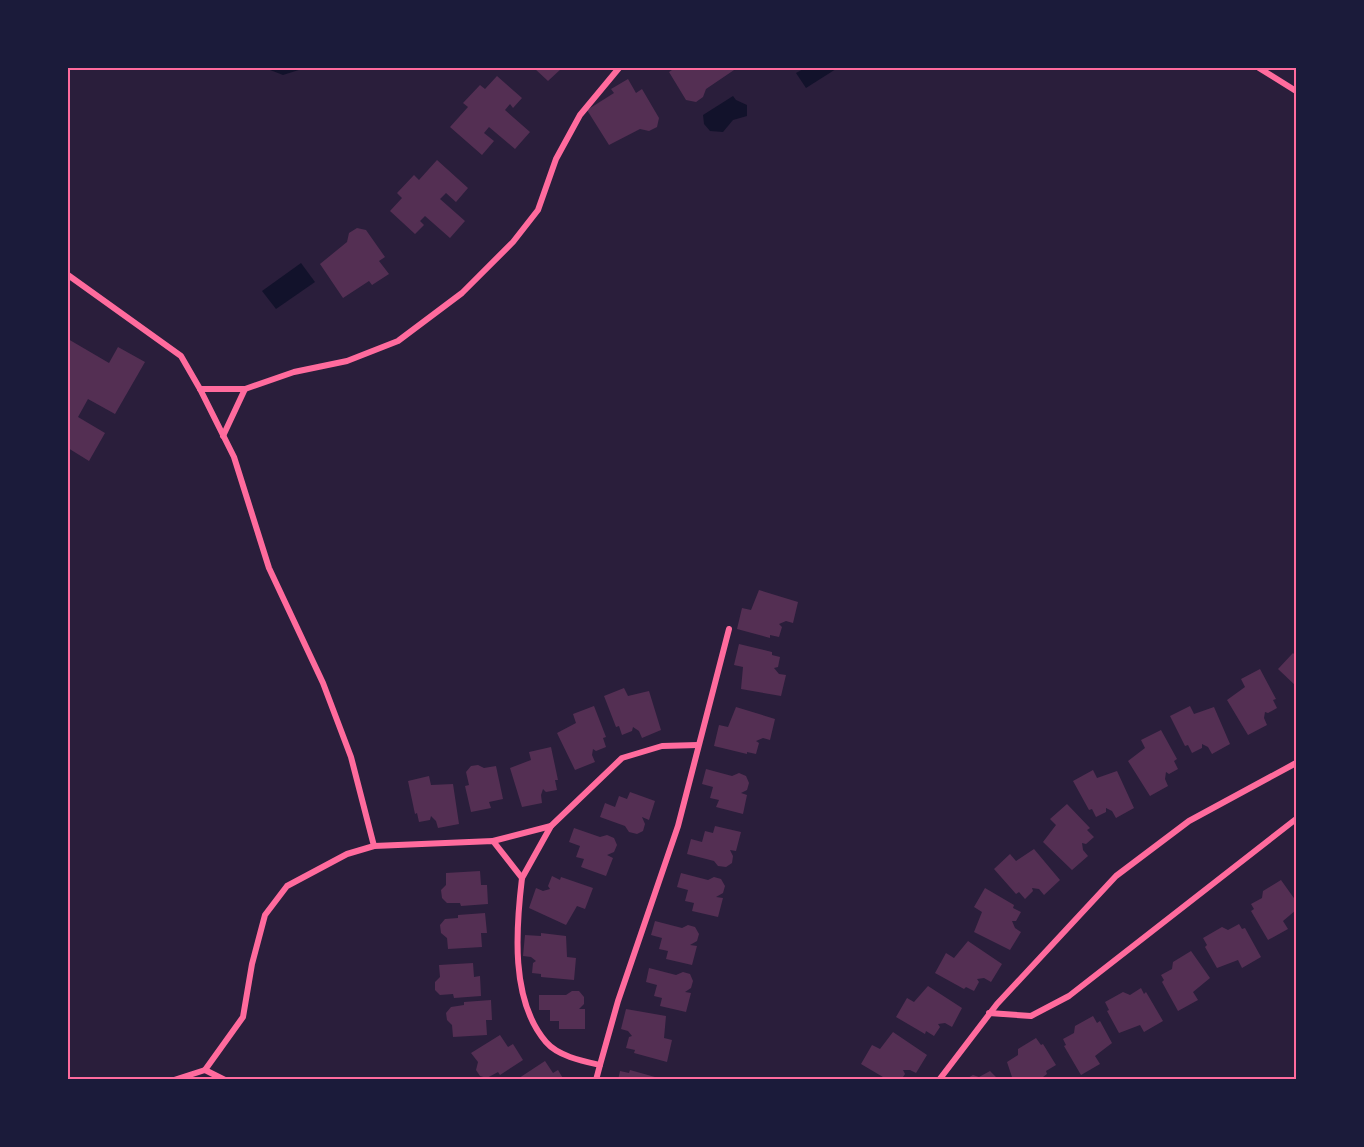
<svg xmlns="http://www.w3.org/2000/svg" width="1364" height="1147" viewBox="0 0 1364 1147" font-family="'Alegreya Sans',sans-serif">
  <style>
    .green { fill: #2a1e3b }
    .water { fill: #12122b }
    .building { fill: #542f53 }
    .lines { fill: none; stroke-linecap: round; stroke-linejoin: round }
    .minor { stroke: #ff6b9d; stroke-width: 6 }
    .neatline { fill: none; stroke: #ff6b9d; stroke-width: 2 }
  </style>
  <rect width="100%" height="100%" fill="#1b1b3a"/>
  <rect class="green" x="68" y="68" width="1228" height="1011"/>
  <g class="water">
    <polygon points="265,68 305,68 283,75"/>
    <polygon points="805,68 835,68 836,69 806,88 796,73"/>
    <polygon points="733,96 736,100 747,105 747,116 733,120 723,132 710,131 704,124 703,115"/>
    <polygon points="301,263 315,282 276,309 262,291"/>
  </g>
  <g class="building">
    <polygon points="534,68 562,68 548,81"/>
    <polygon points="675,68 737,68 706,89 703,97 696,102 686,100 669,72"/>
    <polygon points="497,76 522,98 513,108 510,104 505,110 530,132 515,149 489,127 484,133 494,141 482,155 450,127 468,107 463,103 480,85 485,89"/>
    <polygon points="628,79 636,93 642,89 659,118 657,127 649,131 640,129 609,145 587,110 614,93 611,89"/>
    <polygon points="437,160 468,188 456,202 446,193 440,199 465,221 450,238 425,216 420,221 424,225 415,234 390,211 402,198 397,193 414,175 419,180"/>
    <polygon points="357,228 366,230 385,257 379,261 389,274 372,285 369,281 343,298 320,264 347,242 349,233"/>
    <polygon points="68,339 109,363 118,347 145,362 115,414 88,399 78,417 105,433 89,461 68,448"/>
    <polygon points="759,590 798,602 793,623 786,621 779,624 782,627 779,637 770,635 770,638 737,629 742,608 751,610"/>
    <polygon points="739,644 772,652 772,655 780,657 778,667 774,668 779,674 786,675 781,696 741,689 743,667 734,665"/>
    <polygon points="1293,653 1296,656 1296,686 1278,669"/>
    <polygon points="1260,669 1276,699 1273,700 1277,708 1268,713 1265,712 1264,718 1267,725 1248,735 1227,700 1245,687 1241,679"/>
    <polygon points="624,688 628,696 649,691 661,730 642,738 639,731 633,727 632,731 622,735 619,726 616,727 604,696"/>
    <polygon points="594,706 606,737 603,738 606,747 596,751 593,749 592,755 595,762 575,770 557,733 576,723 573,714"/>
    <polygon points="1190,706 1194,714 1214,707 1230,744 1212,754 1208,747 1202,744 1202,748 1192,753 1188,745 1185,746 1170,716"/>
    <polygon points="736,707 775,719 770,740 763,738 756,741 759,743 756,754 747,752 747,754 714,746 719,725 728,727"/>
    <polygon points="1161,730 1177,759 1174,761 1178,769 1169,774 1166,772 1165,779 1168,786 1150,796 1128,761 1145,748 1141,740"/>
    <polygon points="551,747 558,780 555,780 557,790 546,792 543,789 541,795 542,803 522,807 510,768 531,760 529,752"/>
    <polygon points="478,765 484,768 496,766 503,799 489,802 491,808 471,812 465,786 469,785 466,772 471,766"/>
    <polygon points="706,769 732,776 739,773 746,776 749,783 747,790 741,793 747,795 743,814 716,807 719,800 710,798 713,787 702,784"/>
    <polygon points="1093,770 1097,778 1117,771 1134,808 1116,818 1112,811 1106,808 1106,812 1096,817 1092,809 1089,810 1073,781"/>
    <polygon points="429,776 431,785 453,784 459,824 438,828 436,821 431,816 430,820 419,822 417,813 415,814 408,781"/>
    <polygon points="630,792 655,801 649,820 642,817 645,824 643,831 637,834 629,832 625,826 600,817 605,803 615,807 619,796 627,799"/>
    <polygon points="1067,804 1090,828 1087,830 1094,837 1086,844 1082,843 1083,850 1088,856 1072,870 1043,842 1056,825 1050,819"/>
    <polygon points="715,826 741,832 736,851 730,850 733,856 732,863 726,867 718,866 714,861 687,854 691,839 702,842 705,831 713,833"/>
    <polygon points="574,828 600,837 607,835 614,838 617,845 614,852 607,855 613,858 606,876 581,867 584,859 576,857 580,846 569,842"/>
    <polygon points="1034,849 1060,880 1044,895 1039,889 1032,888 1033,891 1025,899 1019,892 1016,894 994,869 1010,854 1016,861"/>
    <polygon points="480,871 481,885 487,885 488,904 461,906 460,903 447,903 442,898 441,890 446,885 446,873"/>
    <polygon points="681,873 708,880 714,877 721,879 725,886 723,893 716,897 723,898 718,917 692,911 694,903 685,901 688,890 677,887"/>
    <polygon points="552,876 560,880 561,877 593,888 585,909 577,906 566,925 529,908 536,888 543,891 550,889 548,886"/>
    <polygon points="1281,880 1296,901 1296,910 1283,921 1288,929 1268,940 1251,911 1254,909 1251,904 1262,898 1263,891"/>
    <polygon points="985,888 1014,905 1013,908 1021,912 1016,921 1012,921 1015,928 1021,932 1010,950 974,932 982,912 974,907"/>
    <polygon points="485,913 487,933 481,933 482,947 448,949 447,938 441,933 440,925 445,919 458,918 458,915"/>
    <polygon points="655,921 682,928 688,925 695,927 699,934 697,941 690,945 697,946 692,965 666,959 668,951 659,949 662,938 651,935"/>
    <polygon points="1239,924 1242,929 1245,928 1261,957 1242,968 1238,960 1217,968 1205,947 1207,945 1203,938 1222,927 1228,930"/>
    <polygon points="541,933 566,936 567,957 576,958 574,980 541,977 541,974 532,973 533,963 536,961 531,957 523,956 525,935 541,936"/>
    <polygon points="968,941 1002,964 991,982 984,978 977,979 979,982 974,991 966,987 964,989 935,973 946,953 954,958"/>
    <polygon points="1191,951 1210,978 1193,992 1198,1000 1178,1011 1162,982 1164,980 1161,975 1172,969 1173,962"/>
    <polygon points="473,963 474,977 480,976 481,996 454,998 453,994 440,995 435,990 435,982 440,977 439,965"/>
    <polygon points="649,968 676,975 683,972 690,974 693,981 691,988 685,992 691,993 686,1012 660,1006 662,998 654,996 657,985 646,982"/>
    <polygon points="928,986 962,1008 952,1027 945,1023 938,1024 940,1027 934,1036 926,1031 925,1034 896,1017 907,998 914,1002"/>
    <polygon points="1141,988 1144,994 1146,992 1163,1021 1144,1032 1140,1025 1119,1033 1107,1011 1109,1010 1105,1002 1123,992 1130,995"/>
    <polygon points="572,991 579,991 584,997 584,1004 579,1009 585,1009 585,1029 559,1029 559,1021 550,1021 550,1010 539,1010 539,995 566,995"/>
    <polygon points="491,1000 492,1020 486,1020 487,1035 453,1037 452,1025 447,1020 446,1013 451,1007 464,1005 464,1002"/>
    <polygon points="626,1009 666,1016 664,1038 672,1040 667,1062 634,1053 635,1050 626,1048 629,1037 632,1036 628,1031 621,1029"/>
    <polygon points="1093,1016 1097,1023 1100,1021 1112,1043 1095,1056 1100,1064 1081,1075 1064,1046 1066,1045 1063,1039 1074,1033 1075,1026"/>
    <polygon points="893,1032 927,1055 916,1073 910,1070 903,1070 905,1074 901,1080 888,1080 861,1064 872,1045 880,1049"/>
    <polygon points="500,1035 508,1047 513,1044 523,1060 500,1075 498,1072 487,1078 480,1076 476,1070 478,1062 471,1053"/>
    <polygon points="1036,1038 1041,1045 1043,1044 1056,1065 1046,1071 1047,1074 1039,1080 1013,1080 1007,1062 1018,1055 1018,1049"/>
    <polygon points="545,1061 553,1073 558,1070 564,1080 516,1080"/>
    <polygon points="630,1070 662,1079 662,1080 618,1080 620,1071 629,1073"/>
    <polygon points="990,1071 999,1080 964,1080 973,1075 979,1077"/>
  </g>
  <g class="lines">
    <g class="minor">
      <polyline points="1259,68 1296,91"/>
      <polyline points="68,275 181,356 200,389 234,457 269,568 323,683 351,757 374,846 347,854 287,886 265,915 252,964 243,1017 205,1070 225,1080"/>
      <polyline points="200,389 245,389"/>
      <polyline points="223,436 245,389 294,372 347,361 398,341 462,293 513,242 538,210 556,159 580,115 619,68"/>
      <polyline points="493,841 551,826"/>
      <path d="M374,846L493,841L522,878C516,928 510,1000 546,1042C558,1056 582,1061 600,1065L618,1001L678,826L729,629"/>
      <polyline points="522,878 551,826 622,758 662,746 698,745"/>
      <polyline points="989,1013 1031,1016 1069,996 1296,819"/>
      <polyline points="174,1080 205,1070"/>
      <polyline points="596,1080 600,1065"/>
      <polyline points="939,1080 997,1004 1116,876 1189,821 1296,763"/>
    </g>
  </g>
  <rect width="1364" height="1147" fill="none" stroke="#1b1b3a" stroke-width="138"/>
  <rect x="69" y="69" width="1226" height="1009" class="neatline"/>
</svg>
